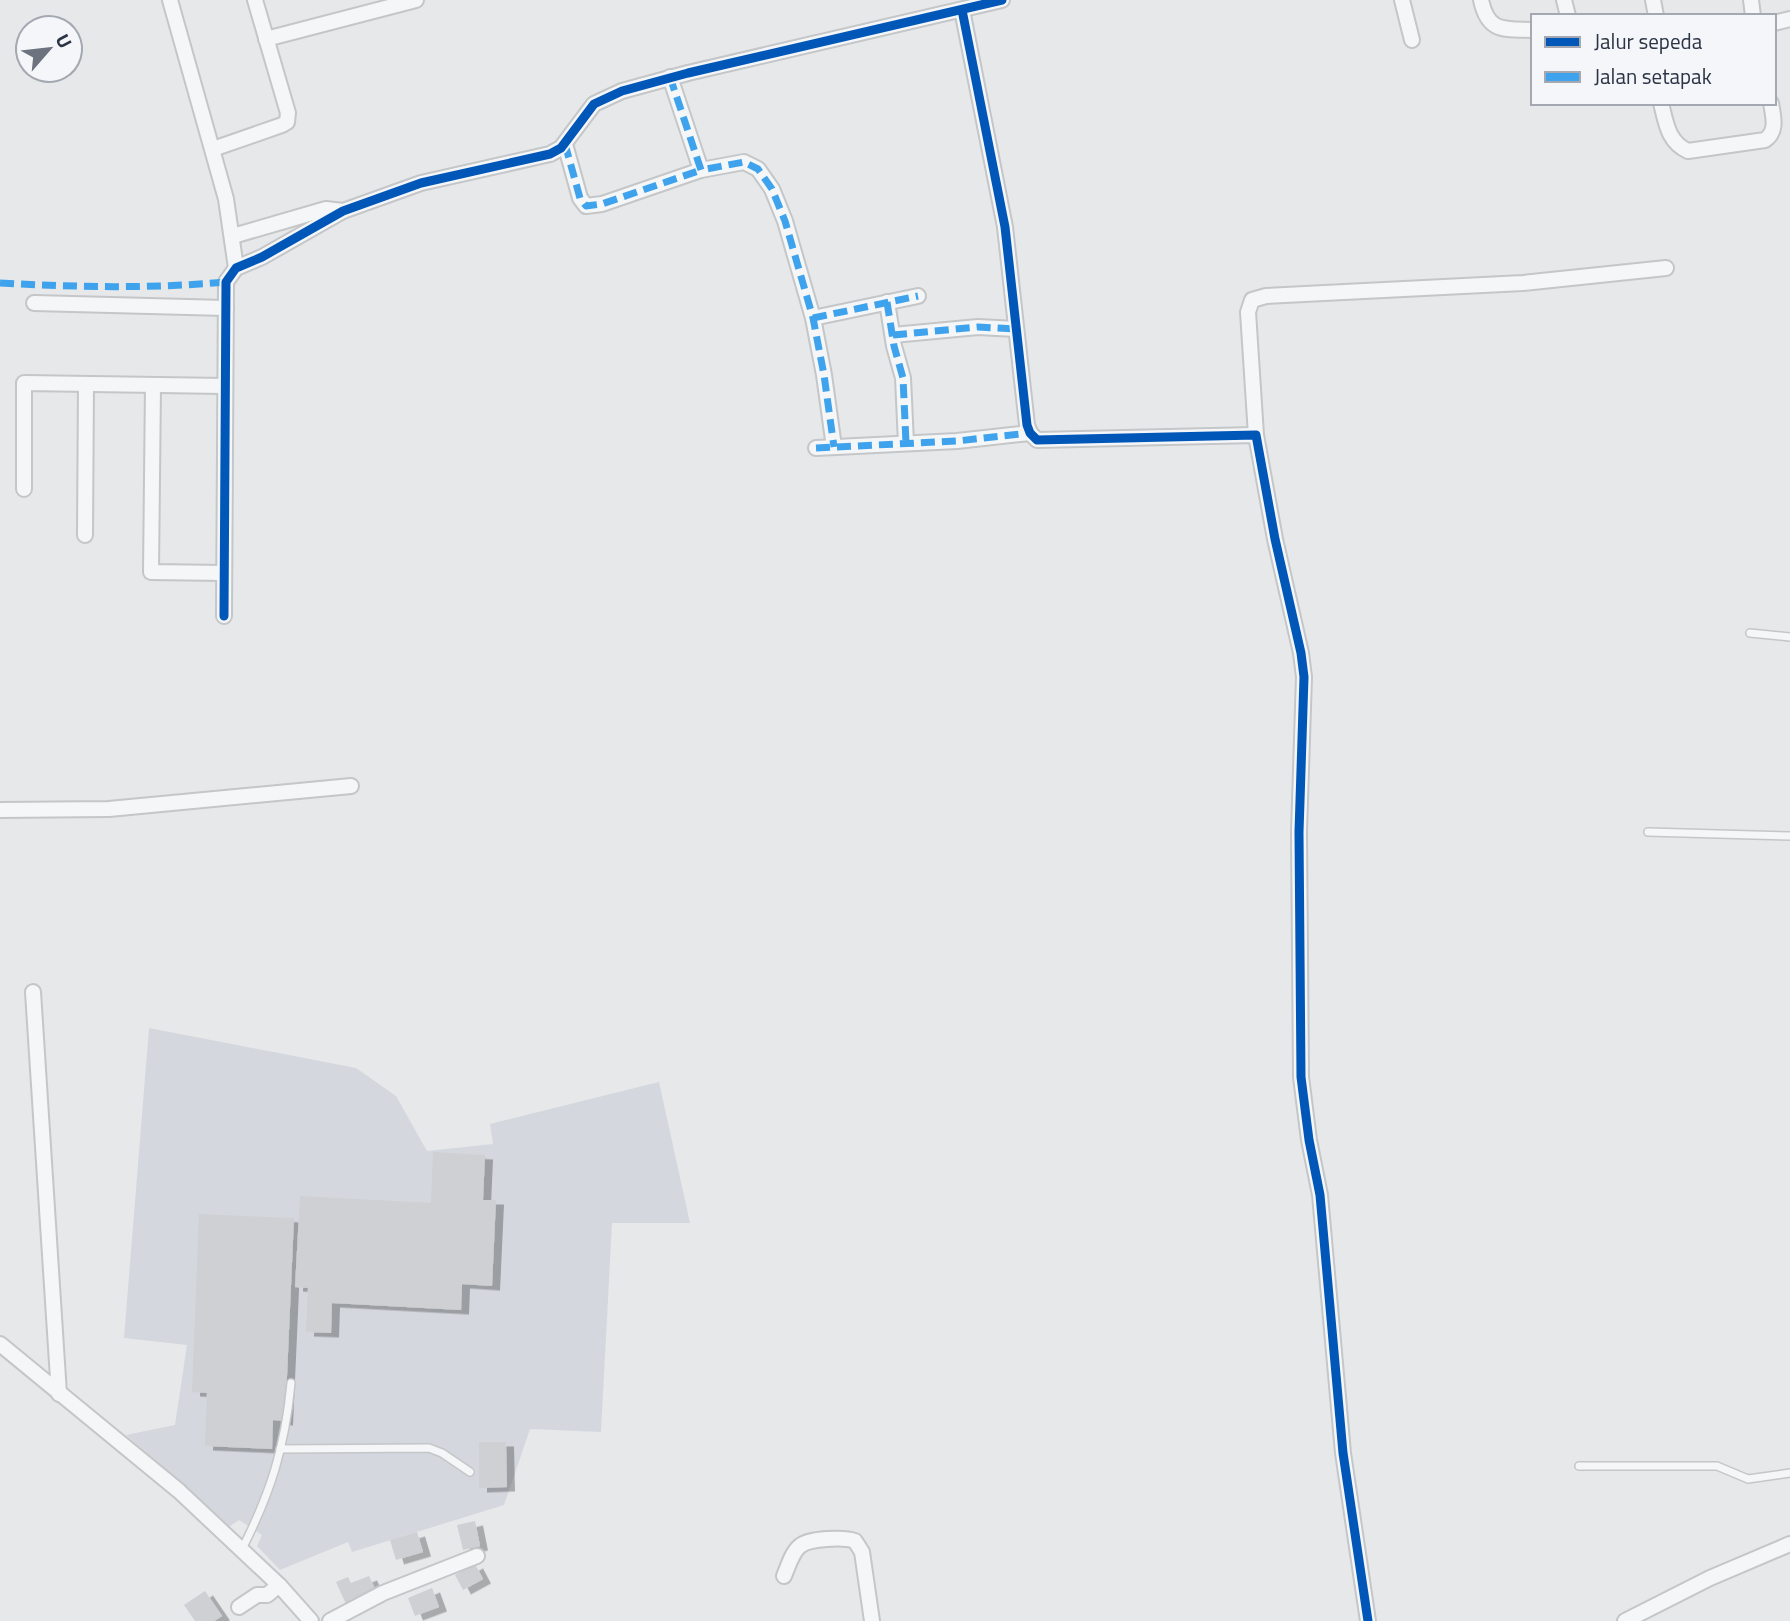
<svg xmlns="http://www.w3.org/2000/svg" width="1790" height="1621" viewBox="0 0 1790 1621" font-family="'Titillium Web',sans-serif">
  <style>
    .built { fill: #d4d7dd }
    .building { fill: #ced0d3; filter: url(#shadow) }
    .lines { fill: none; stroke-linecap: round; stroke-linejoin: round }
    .lane-casing { stroke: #c4c6c8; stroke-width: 10 }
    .street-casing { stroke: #c4c6c8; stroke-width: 18 }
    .lane { stroke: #f5f6f7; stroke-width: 7 }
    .street { stroke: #f5f6f7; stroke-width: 14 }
    .quiet { stroke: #3ea3ec; stroke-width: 7; stroke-dasharray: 14 7; stroke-linecap: butt }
    .cycleway-casing { stroke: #f4f6f9; stroke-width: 13 }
    .cycleway { stroke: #0057b8; stroke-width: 9 }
  </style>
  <defs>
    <filter id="shadow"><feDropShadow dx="8" dy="4.5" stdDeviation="0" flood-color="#0004"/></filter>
  </defs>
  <rect width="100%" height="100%" fill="#e6e8ea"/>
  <polygon class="built" points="149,1028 356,1068 396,1096 427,1151 493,1144 490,1124 659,1082 690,1223 612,1223 601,1432 530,1429 504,1505 352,1552 348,1542 280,1570 257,1546 262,1535 239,1520 229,1527 126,1435 175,1425 187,1345 124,1338"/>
  <g class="building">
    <polygon points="433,1152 485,1155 483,1200 496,1200 492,1286 462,1284 461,1310 332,1303 331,1333 306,1332 308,1288 295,1287 300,1196 431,1203"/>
    <polygon points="199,1214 294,1218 285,1421 273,1420 272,1449 205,1446 207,1393 192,1392"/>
    <polygon points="479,1442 506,1442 507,1487 479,1488"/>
    <polygon points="475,1521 480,1546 463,1550 457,1525"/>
    <polygon points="417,1532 423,1552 396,1560 390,1540"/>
    <polygon points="475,1564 483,1579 463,1590 455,1575"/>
    <polygon points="369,1576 376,1591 346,1604 336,1582 348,1577 351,1583"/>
    <polygon points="432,1588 439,1607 415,1616 408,1598"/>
    <polygon points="205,1591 222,1616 214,1621 195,1621 184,1605"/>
  </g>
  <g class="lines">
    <g class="lane-casing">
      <g id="lane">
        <polyline points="1750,633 1790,637"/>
        <polyline points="1648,832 1790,836"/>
        <polyline points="280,1449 429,1448 442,1453 470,1472"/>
        <polyline points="1579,1466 1717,1466 1748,1479 1790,1473"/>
        <path d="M242,1549C271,1492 285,1447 291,1383"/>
      </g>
    </g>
    <g class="street-casing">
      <g id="street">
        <polyline points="170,0 226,199 236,268"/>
        <polyline points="1402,0 1412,40"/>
        <path d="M1481,0C1488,33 1504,29 1533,30"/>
        <polyline points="1564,0 1568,16"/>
        <polyline points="1653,0 1656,16"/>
        <polyline points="1751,0 1753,16"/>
        <polyline points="962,10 1005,227 1027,425 1030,433 1037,440 1256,435 1275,539 1301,653 1304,677 1299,832 1301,1077 1309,1140 1320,1195 1343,1453 1368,1621"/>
        <polyline points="1774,23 1790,19"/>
        <polyline points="266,39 416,0"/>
        <polyline points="670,77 701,170 744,162 758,169 772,189 785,221 813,318 824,375 834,447"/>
        <path d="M1661,103C1666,123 1668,142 1688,151L1765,140C1778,131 1773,116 1771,103"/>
        <polyline points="565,144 580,198 586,206 602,204 701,170"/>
        <polyline points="213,149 282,125 287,122 288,113 255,0"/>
        <polyline points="233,236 326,209 343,211"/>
        <polyline points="887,302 894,346 903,378 906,443"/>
        <polyline points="34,303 226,308"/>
        <polyline points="813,318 918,296"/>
        <polyline points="893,335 978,327 1016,329"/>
        <polyline points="153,385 151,572 224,573"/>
        <polyline points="1256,435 1248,312 1252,300 1266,296 1523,283 1666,268"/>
        <polyline points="816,448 957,441 1030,433"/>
        <polyline points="24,489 24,383 225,386"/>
        <polyline points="85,535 86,384"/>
        <polyline points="224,616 226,282 236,268 262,257 343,211 421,183 550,154 561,148 594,104 622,91 688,73 1002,0"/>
        <polyline points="0,810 109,809 351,786"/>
        <polyline points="33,992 59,1394"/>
        <polyline points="0,1344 179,1491 279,1585 311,1621"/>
        <path d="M784,1576C788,1567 792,1552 800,1546C809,1538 845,1537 855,1541L862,1552L872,1621"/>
        <polyline points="239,1607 257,1595 267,1595 279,1585"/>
        <polyline points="330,1621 383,1593 477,1556"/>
        <polyline points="1625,1621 1710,1578 1790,1544"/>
      </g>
    </g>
    <use href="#lane" class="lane"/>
    <use href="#street" class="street"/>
    <g class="quiet">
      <polyline points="670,77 701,170 744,162 758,169 772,189 785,221 813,318 824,375 834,447"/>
      <polyline points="565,144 580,198 586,206 602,204 701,170"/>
      <path d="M0,283C76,287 150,289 226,282"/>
      <polyline points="887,302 894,346 903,378 906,443"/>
      <polyline points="813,318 918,296"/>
      <polyline points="893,335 978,327 1016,329"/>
      <polyline points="816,448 957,441 1030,433"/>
    </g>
    <g class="cycleway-casing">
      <g id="cycleway">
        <polyline points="962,10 1005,227 1027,425 1030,433 1037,440 1256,435 1275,539 1301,653 1304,677 1299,832 1301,1077 1309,1140 1320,1195 1343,1453 1368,1621"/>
        <polyline points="224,616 226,282 236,268 262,257 343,211 421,183 550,154 561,148 594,104 622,91 688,73 1002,0"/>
      </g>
    </g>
    <use href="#cycleway" class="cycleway"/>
  </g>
  <rect x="1531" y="14" width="245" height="91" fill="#f4f6f9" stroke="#a4a8b1" stroke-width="2"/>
  <rect x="1545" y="37" width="35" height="10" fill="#0057b8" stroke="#a4a8b1" stroke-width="2"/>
  <text x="1594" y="49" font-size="21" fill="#2b3445">Jalur sepeda</text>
  <rect x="1545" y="72" width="35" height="10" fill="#3ea3ec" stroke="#a4a8b1" stroke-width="2"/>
  <text x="1594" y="84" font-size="21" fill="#2b3445">Jalan setapak</text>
  <g transform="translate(49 49) rotate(62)"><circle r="33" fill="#f4f6f9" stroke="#a4a8b1" stroke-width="2"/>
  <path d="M0-5L12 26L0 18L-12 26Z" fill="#6c737f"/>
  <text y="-10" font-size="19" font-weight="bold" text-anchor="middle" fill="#2b3445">U</text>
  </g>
</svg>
